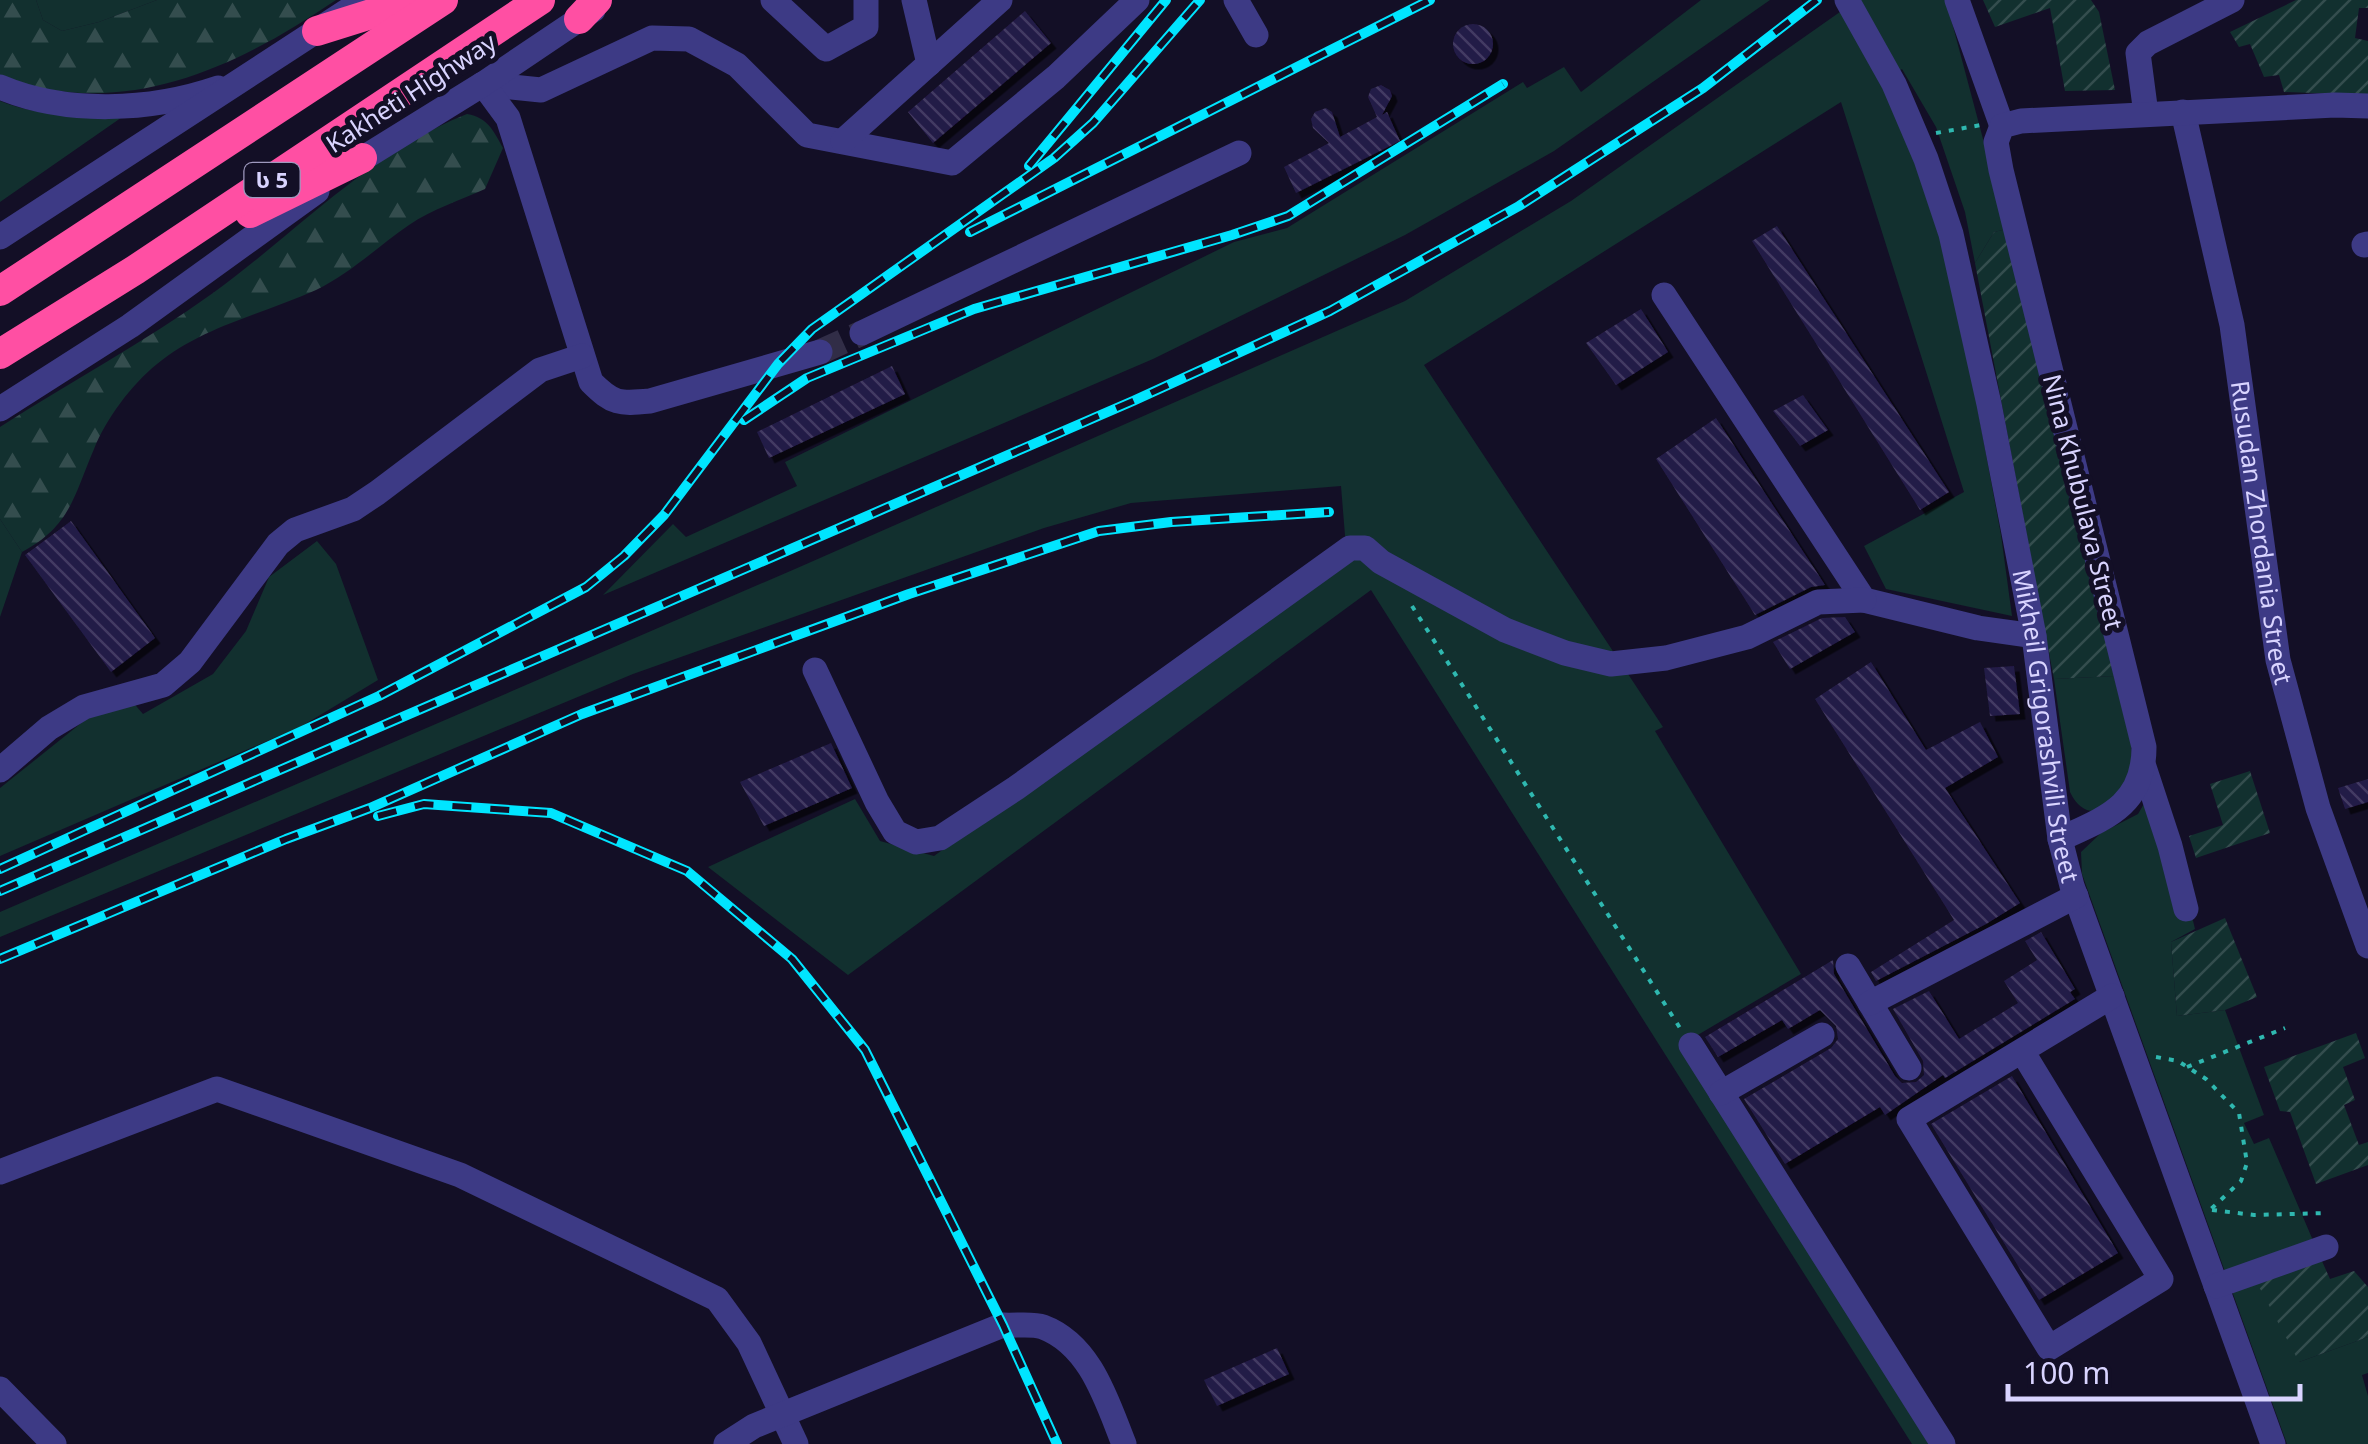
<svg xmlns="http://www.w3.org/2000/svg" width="2368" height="1444" viewBox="0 0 2368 1444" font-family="'Noto Sans','Noto Sans Georgian',sans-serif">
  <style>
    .grass { fill: #12302f }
    .forest { fill: url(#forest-firs) }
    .garden { fill: url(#garden-furrows) }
    .building { fill: url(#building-back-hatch); filter: url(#shadow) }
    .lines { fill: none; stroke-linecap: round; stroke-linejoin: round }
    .minor-tunnel { stroke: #312d47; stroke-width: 25; stroke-dasharray: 25 12; stroke-linecap: butt }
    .path { stroke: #2fb8b0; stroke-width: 4; stroke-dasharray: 5 8; stroke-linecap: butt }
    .minor { stroke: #3d3a85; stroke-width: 25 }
    .highway { stroke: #ff4fa3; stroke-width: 30 }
    .rail-casing { stroke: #00e5ff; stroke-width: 10 }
    .rail { stroke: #130f26; stroke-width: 6; stroke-dasharray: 19; stroke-linecap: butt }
    .labels { text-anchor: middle; stroke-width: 10; stroke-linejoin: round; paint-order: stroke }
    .shield { fill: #130f26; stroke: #9e99be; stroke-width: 2.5 }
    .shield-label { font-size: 22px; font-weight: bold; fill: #d9d4ff }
    .street-label { font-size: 25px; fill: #d9d4ff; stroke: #130f26 }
  </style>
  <defs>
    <pattern id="forest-firs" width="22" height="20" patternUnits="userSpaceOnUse" patternTransform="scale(2.5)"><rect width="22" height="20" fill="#12302f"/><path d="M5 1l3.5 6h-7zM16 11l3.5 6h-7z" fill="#344d4e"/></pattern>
    <pattern id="garden-furrows" width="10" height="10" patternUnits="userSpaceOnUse" patternTransform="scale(2.5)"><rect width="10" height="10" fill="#12302f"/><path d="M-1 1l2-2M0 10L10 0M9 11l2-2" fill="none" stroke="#344d4e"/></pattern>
    <pattern id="building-back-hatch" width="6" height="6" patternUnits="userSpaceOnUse" patternTransform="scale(2.5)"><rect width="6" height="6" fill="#241b47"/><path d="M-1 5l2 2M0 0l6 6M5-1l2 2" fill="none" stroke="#433b63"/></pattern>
    <filter id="shadow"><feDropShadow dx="5.5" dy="5.5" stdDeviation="0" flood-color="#0009"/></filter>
  </defs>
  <rect width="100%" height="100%" fill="#130f26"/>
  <g class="grass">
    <polygon points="36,0 157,0 99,22 62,31 43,20"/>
    <polygon points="1701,0 1770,0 1554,151 1405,235 1153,359 603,595 673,524 686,537 797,486 785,462 1234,242 1287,228 1523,82 1527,88 1564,67 1581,92"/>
    <polygon points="1857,0 1946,0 2007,229 1994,232 1975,263 1965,212 1936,127 1902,69 1881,82 1946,237 2001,535 2012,616 1886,589 1864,546 1964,492 1841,102 1424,365 1663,727 1655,731 1801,974 1696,1036 1936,1444 1912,1444 1371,590 848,975 708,867 855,799 880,841 934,856 1347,560 1341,486 1131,503 1044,528 633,674 0,937 0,912 795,569 1405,301 1571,201"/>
    <path d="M0,101C43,118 83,116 128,113L0,202Z"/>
    <polygon points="0,519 22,552 0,617"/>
    <polygon points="317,541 336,564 378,680 302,726 0,856 0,788 90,716 131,700 143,714 213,674 246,631 269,577"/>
    <path d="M2114,676C2120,702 2133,734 2132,761C2131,794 2091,836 2070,792L2054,679Z"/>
    <polygon points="2159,778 2195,929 2171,942 2177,1016 2225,1010 2264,1115 2244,1123 2254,1144 2269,1138 2321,1259 2299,1362 2368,1337 2368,1373 2362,1375 2368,1396 2368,1444 2287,1444 2082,874 2081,852 2101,833 2138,814"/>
  </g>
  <g class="forest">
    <path d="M0,0H36L43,20L62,31L99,22L157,0H336C234,69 124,121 0,77Z"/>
    <path d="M467,114C488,118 493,130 503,148L485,189C461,200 432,209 409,225C377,247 351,273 316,290C263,314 203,326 157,364C131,385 106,419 94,449C74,495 71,526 22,552L0,519V427C70,382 145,342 213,293C296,233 370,152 467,114Z"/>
  </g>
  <g class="garden">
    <polygon points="1983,0 2091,0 2099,12 2115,90 2065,91 2050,8 1995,27"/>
    <polygon points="2296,0 2368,0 2368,8 2359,8 2355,38 2368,41 2368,95 2284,92 2279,75 2264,77 2250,44 2239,47 2230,32"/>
    <polygon points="2007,229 2114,676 2054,679 1975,263 1994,232"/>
    <polygon points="2250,771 2270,833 2196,858 2189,836 2223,825 2210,784"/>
    <polygon points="2225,918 2257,997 2225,1010 2177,1016 2171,942"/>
    <polygon points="2356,1033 2365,1058 2343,1067 2355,1100 2344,1105 2359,1145 2368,1142 2368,1165 2316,1184 2290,1112 2280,1111 2264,1067"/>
    <polygon points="2321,1259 2330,1279 2354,1271 2368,1287 2368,1337 2299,1362 2256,1281"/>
  </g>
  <g class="building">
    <polygon points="1025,11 1051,43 933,143 908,112"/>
    <circle cx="1473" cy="44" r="20"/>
    <polygon points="1381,85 1390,90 1392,96 1382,115 1387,112 1400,141 1296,193 1284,167 1329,143 1313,128 1311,119 1315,112 1326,108 1332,112 1340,137 1377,117 1368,97 1371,89"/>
    <polygon points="1777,226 1949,492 1920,510 1752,241"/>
    <polygon points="1641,309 1668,352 1616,385 1586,343"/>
    <polygon points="892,366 905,394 769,458 757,432"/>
    <polygon points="1803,395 1828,430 1800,446 1773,411"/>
    <polygon points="1716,418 1825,585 1811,587 1755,615 1656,459"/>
    <polygon points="71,521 155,638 111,672 25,555"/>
    <polygon points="1845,617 1855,632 1790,669 1773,642 1822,618"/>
    <polygon points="1871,662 1926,750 1980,722 1998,757 1945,788 2020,903 1986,924 1876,981 1871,972 1954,920 1815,699"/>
    <polygon points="2014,666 2020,714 1990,716 1984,668"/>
    <polygon points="831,743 852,788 764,826 740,782"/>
    <polygon points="2368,779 2368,802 2345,809 2338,788"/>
    <polygon points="2041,932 2075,989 2070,992 2075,999 1945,1078 1943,1075 1885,1115 1880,1107 1785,1164 1744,1099 1831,1048 1838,1039 1836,1026 1820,1010 1788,1029 1782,1020 1718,1057 1705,1037 1833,960 1834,974 1895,1076 1902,1083 1916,1082 1924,1075 1923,1061 1893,1009 1929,991 1959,1039 2018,1003 2004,981 2037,960 2025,941"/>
    <polygon points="2012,1076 2118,1253 2039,1300 1931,1124"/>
    <polygon points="1277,1348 1289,1374 1217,1406 1204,1380"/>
  </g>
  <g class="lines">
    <polyline class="minor-tunnel" points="820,352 862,333"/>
    <g class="path">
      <polyline points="1936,133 1981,125"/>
      <polyline points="1412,606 1680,1028"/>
      <polyline points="2156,1057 2178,1061 2206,1079 2239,1113 2247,1163 2241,1181 2210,1210"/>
      <polyline points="2187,1067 2285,1028"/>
      <polyline points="2212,1210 2254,1215 2328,1213"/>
    </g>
    <g class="minor">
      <polyline points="773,0 826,49 866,27 866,0"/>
      <polyline points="914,0 929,64"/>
      <polyline points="1236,0 1256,35"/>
      <path id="s1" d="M1847,0L1894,84L1926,159L1951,234L1989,404L2034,636L2060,839L2072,886L2273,1444"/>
      <polyline points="1957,0 2002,126"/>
      <polyline points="483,84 541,90 652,38 689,39 737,65 807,135 952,163 1056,77 1137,0"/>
      <path d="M483,84L508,118L591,382C613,404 619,404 650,401L820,352"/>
      <path d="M0,87C66,115 151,111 218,88"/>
      <path id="s2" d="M2183,112L2232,325L2278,660L2318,808L2368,946"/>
      <polyline points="2146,114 2138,53 2148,43 2232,0"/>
      <polyline points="843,141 1000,0"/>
      <polyline points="349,167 483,84 593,10"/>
      <polyline points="0,237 364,0"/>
      <polyline points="2364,245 2368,244"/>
      <polyline points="1664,295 1864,600 1978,628 2034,636"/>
      <polyline points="862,333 1239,153"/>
      <polyline points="0,409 130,326 317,191"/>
      <polyline points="815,670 877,802 895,832 916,842 940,838 1016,788 1350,548 1365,548 1381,562 1505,630 1565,653 1611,664 1666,658 1747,637 1818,602 1864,600"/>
      <polyline points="2144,767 2170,846 2186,909"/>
      <polyline points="0,770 49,728 84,707 163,685 190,662 278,544 295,530 353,509 377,493 540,370 582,356"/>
      <path d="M2060,839C2106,818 2144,805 2144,747L2001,170L1996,142L2002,126L2021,121L2335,105L2368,106"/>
      <polyline points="1848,966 1909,1068"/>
      <polyline points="1870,1003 2076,896"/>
      <polyline points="1691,1045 1943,1444"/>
      <polyline points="2022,1051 2161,1279 2049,1348 1909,1119 2112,996"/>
      <polyline points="1721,1093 1822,1035"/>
      <polyline points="0,1172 217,1089 460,1175 717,1299 749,1343 796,1444"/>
      <polyline points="2216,1286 2326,1247"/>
      <polyline points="0,1389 54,1444"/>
      <path d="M726,1444L754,1426L1003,1325C1015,1326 1032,1323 1043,1327C1091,1345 1107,1402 1124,1444"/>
    </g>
    <g class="highway">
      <polyline points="579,19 597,0"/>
      <polyline points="317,31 416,0"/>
      <polyline points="250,213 362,158"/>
      <polyline points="0,291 443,0"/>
      <polyline points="0,354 135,270 540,0"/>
    </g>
    <g class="rail-casing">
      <g id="rail">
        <polyline points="1029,166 1166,0"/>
        <polyline points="970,232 1430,0"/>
        <polyline points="744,420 807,378 974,309 1232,235 1288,216 1503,84"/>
        <polyline points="378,816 424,804 551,813 687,871 792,959 865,1050 1003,1325 1057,1444"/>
        <polyline points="0,869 379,696 586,587 624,556 664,515 778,364 812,329 1054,158 1093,123 1200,0"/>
        <polyline points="0,891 1133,401 1330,311 1519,206 1703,88 1817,0"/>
        <polyline points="0,959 286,839 370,808 582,714 909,594 1099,531 1171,522 1329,512"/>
      </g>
    </g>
    <use href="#rail" class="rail"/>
  </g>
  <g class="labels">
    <rect class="shield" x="244.5" y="163" width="55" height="34" rx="8"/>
    <g class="shield-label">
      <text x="272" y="188">ს 5</text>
    </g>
    <g class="street-label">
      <text transform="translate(411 93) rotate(-33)" y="9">Kakheti Highway</text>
      <text transform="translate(2083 502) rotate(76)" y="9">Nina Khubulava Street</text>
      <text dy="9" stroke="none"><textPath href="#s2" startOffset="428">Rusudan Zhordania Street</textPath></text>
      <text dy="9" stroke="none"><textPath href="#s1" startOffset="758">Mikheil Grigorashvili Street</textPath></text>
    </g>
  </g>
  <path d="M2008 1384v15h292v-15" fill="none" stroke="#d9d4ff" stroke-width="5"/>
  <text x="2023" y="1384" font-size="30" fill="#d9d4ff" stroke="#130f26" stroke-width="8" paint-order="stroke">100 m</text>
</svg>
